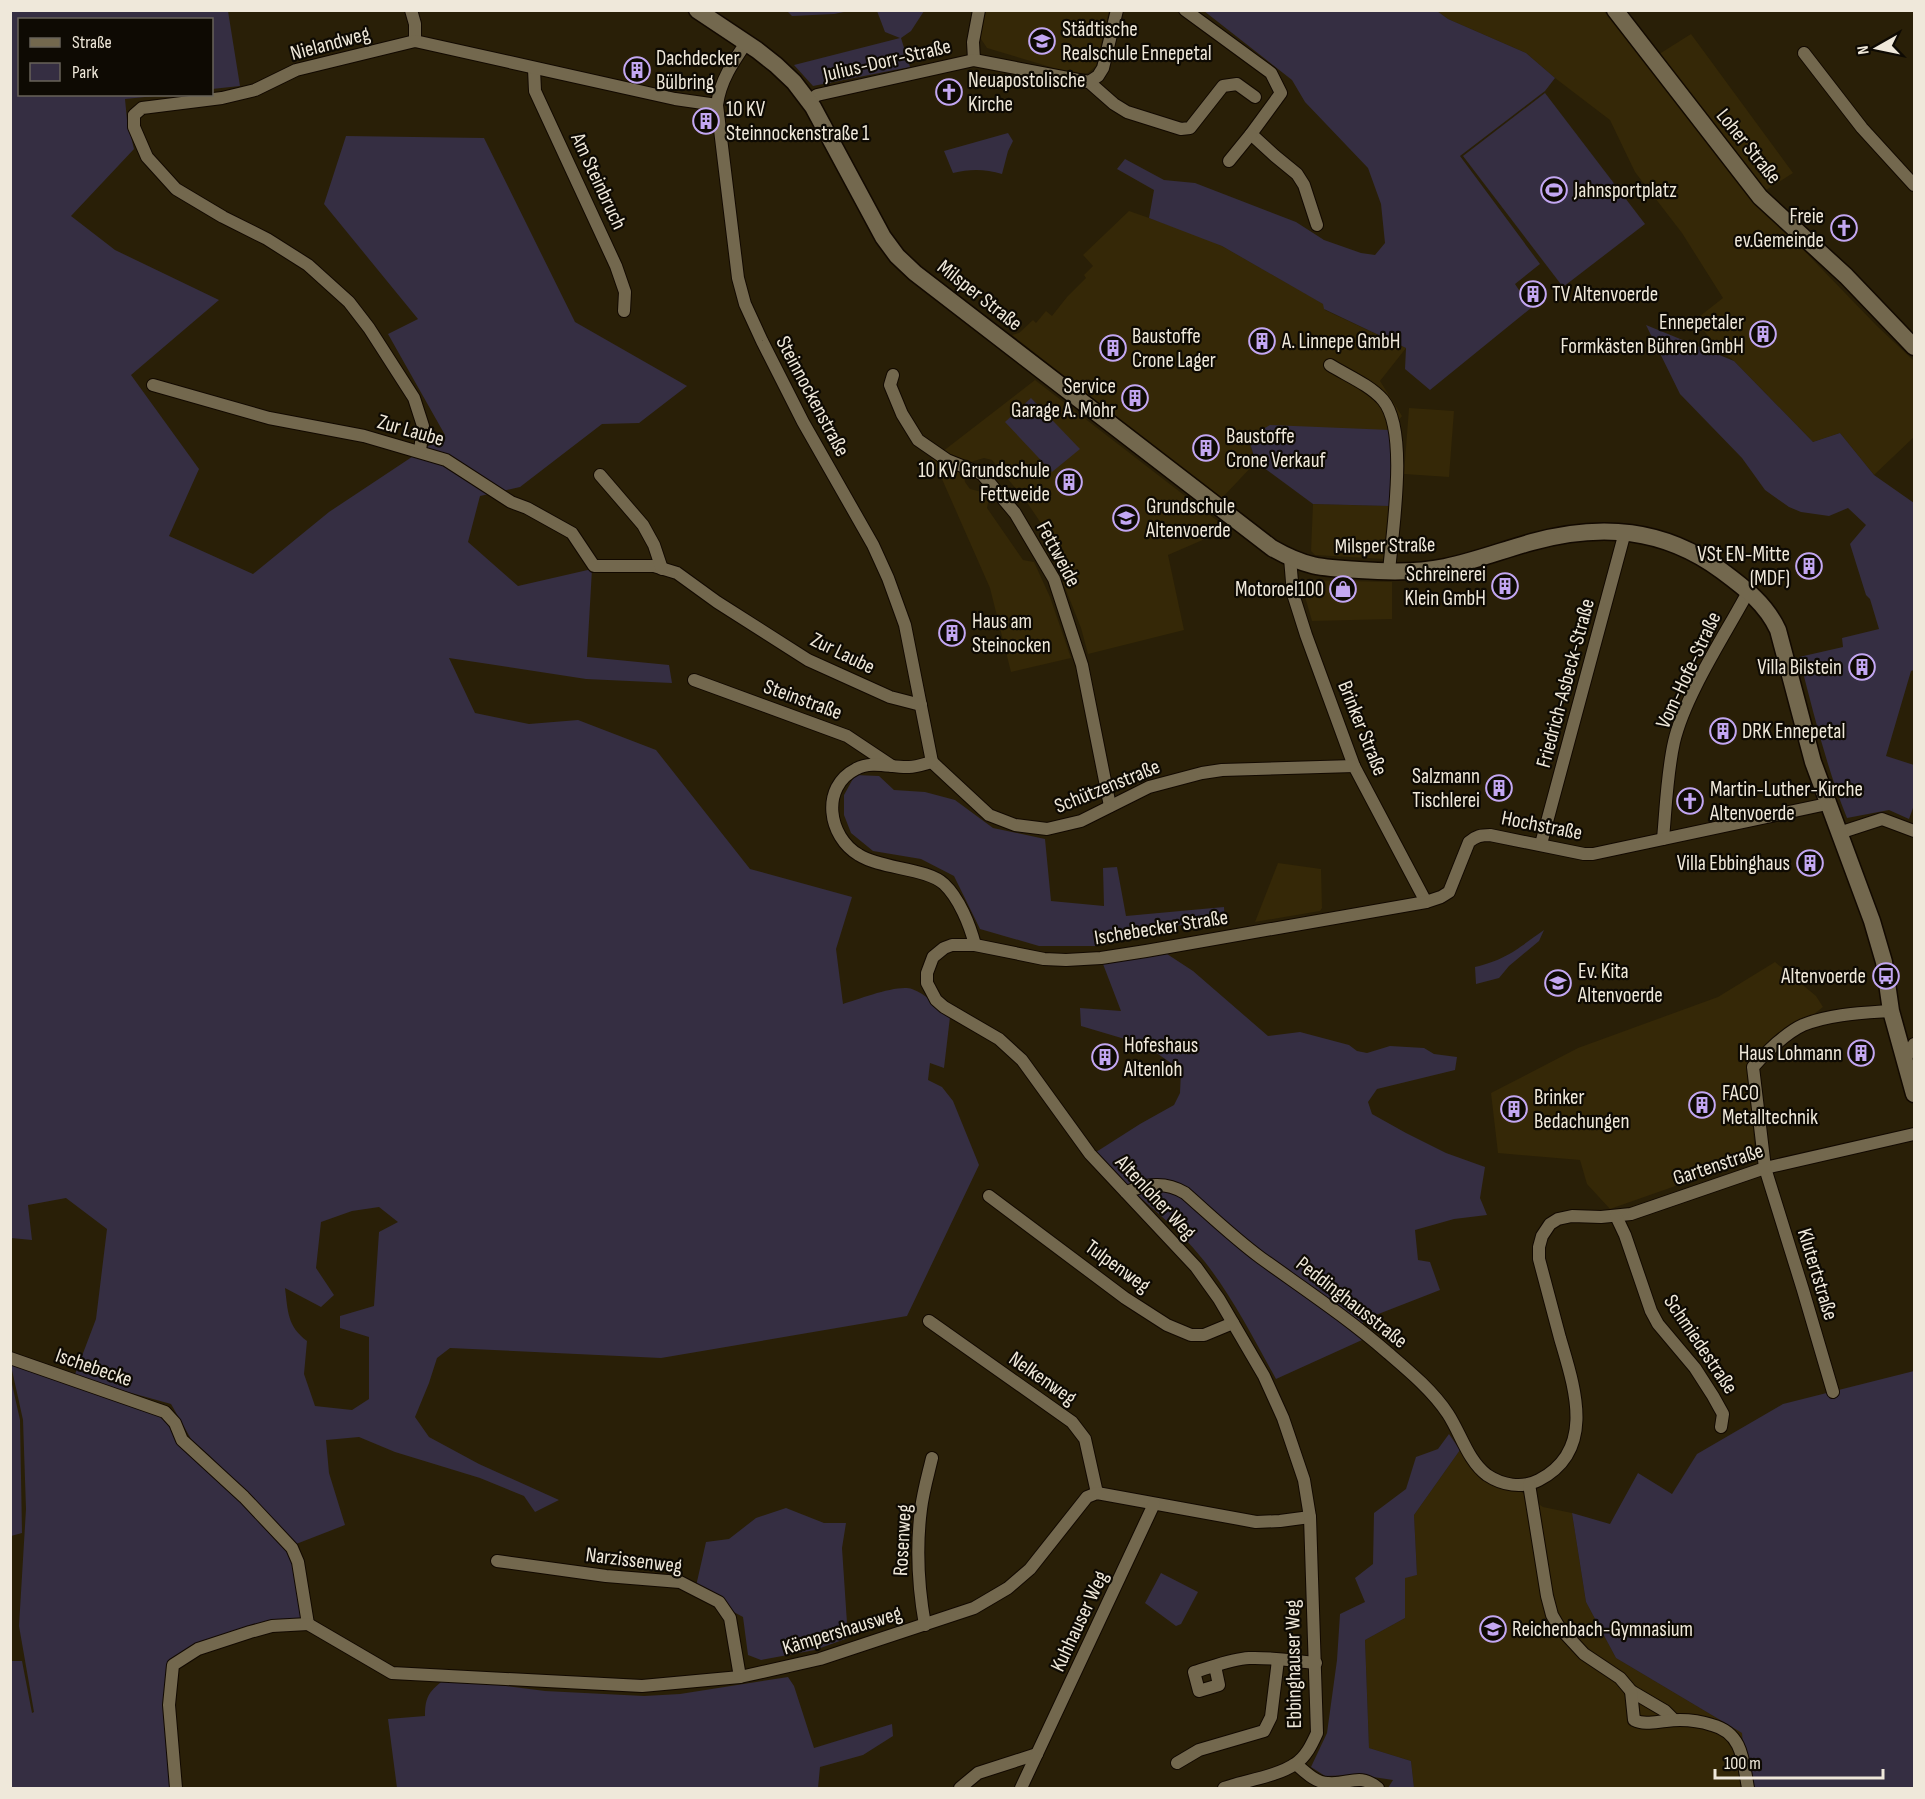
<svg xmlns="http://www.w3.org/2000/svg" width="1925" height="1799" viewBox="0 0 1925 1799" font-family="'Sofia Sans Condensed',sans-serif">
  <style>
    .built { fill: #352807 }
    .green { fill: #352e42; fill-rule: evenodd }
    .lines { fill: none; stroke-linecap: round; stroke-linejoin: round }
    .street-casing { stroke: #120900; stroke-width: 14 }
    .secondary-casing { stroke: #120900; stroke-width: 19 }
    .street { stroke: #73684e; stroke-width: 12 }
    .secondary { stroke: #73684e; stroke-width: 16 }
    .labels { text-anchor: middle; stroke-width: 4.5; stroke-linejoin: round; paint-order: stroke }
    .poi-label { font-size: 21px; fill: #efe8da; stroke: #0e0a03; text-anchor: start }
    .street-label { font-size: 21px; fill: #efe8da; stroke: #0e0a03 }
  </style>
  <rect width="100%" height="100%" fill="#291f07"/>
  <g class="built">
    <polygon points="986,11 1109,11 1096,66 1088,73 1074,74 987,48 981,39 980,31"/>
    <polygon points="1437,11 1604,11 1645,63 1691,34 1793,173 1753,198 1877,326 1914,361 1914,437 1874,475 1840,433 1813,442 1734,361 1718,348 1695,320 1723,298 1682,233 1635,172 1610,120 1555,78 1526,53 1448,19"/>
    <polygon points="1129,211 1195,234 1222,246 1324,304 1325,310 1406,348 1380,381 1402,416 1391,430 1248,438 1256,462 1221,499 1012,335 1019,333 1033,320 1036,323 1046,311 1052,316 1067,297 1086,278 1084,275 1093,266 1083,255"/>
    <polygon points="1035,380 1228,529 1168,555 1184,630 1088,654 1081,628 1051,552 1053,541 1026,501 992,460 984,458 971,462 965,468 964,476 965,482 970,489 986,493 989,498 987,508 1023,560 1034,562 1050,597 1071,658 1011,672 990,588 938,470 929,462"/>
    <polygon points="1409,408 1454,411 1449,477 1404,474"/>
    <polygon points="1313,504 1389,506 1385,555 1383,559 1315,555 1311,551"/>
    <polygon points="1304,580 1392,582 1392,619 1312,621 1301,583"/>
    <polygon points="1278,863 1321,869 1322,908 1320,911 1255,922"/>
    <polygon points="1775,962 1816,996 1823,1007 1749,1066 1755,1158 1610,1209 1587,1184 1580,1160 1498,1153 1491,1093 1578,1048 1718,997"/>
    <polygon points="1460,1450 1543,1507 1572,1513 1586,1602 1616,1658 1742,1733 1746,1788 1414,1788 1411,1761 1369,1748 1365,1640 1405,1618 1405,1577 1417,1575 1414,1515"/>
  </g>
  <g class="green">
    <path d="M10,11H228L240,86L212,89V20H20V94L165,95L125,99L127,120L134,149L71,216L115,250L219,300L131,375L199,469L169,536L253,574L329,512L445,435L388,334L418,319L324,204L346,136L484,138L575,322L687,386L639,423L602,424L520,487L480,496L468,542L518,586L592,569L587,657L669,665L672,683L586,679L449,658L475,713L529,724L578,720L656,750L750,869L852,897L836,949L843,1004C859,999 898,984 912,989C926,994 938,1007 950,1017L944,1068L930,1063L928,1080L942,1087L953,1101L979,1165L907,1316L661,1358L450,1348L437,1358L429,1383L415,1417L429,1437L479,1464L559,1500L535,1512L524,1496L480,1478L395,1452L359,1437L326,1440L329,1473L345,1525L291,1546L210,1456L191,1439L171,1404L74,1377L96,1319L107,1229L66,1198L28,1205L32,1240L11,1238ZM379,1207L398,1222L379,1232L374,1306L340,1316V1328L369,1337V1399L352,1410L315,1406L304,1374L307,1341C287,1326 288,1311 285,1288L321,1307L334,1295L316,1268L321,1222L352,1211Z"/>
    <polygon points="787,11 849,11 834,14 792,16"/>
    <polygon points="877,11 924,11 911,31 901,38 910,67 813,86 794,65 900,38 885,32"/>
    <polygon points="1204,11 1437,11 1448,19 1526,53 1555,78 1545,91 1460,156 1540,264 1515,284 1531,308 1430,390 1405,369 1406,348 1324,309 1323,304 1222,246 1149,218 1154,190 1117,169 1125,159 1164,180 1195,183 1296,222 1324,240 1361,253 1375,255 1385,243 1381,204 1368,168 1305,102 1292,80"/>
    <polygon points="1545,93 1645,224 1563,287 1463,156"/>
    <path d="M1008,133L1013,141L1008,151L1002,174C985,169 970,169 953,173L944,151Z"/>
    <path d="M1646,325L1734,361L1813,442L1840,433L1874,475L1914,503V670L1911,671L1886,756L1914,765V805L1909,819L1889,810L1847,818C1826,766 1813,711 1799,657L1843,647L1842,638L1879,629L1870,599L1866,595L1850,544L1866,525L1848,508L1829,516L1801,512L1789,507L1765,490L1742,458L1680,394Z"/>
    <polygon points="1031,398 1080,449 1052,472 1005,422"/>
    <polygon points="1270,425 1391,430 1395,455 1389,506 1313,504 1256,462 1248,438"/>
    <polygon points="855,775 879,776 894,790 925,792 955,800 993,828 1045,839 1051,901 1104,906 1103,868 1117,867 1126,916 1224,907 1225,922 1133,929 1134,939 1097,946 1039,946 980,929 954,876 921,859 873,851 851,833 844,815 844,795"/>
    <path d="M1544,930L1539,941L1509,966L1499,978L1476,984L1475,967C1508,959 1518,948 1544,930Z"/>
    <path d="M1167,954L1193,971L1268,1036L1300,1032L1349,1045L1357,1051L1367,1053L1390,1046L1424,1048L1434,1054L1457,1057L1455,1070L1377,1089L1368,1102L1372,1114L1406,1133L1446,1153L1485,1167L1480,1198L1487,1215L1454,1219L1415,1230L1418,1260L1430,1262L1440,1290L1363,1320L1362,1340L1276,1379C1254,1339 1233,1298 1205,1262C1173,1221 1129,1191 1093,1154L1140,1124L1174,1105L1180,1093L1181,1070L1145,1045L1081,1026L1080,1008L1121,1011L1103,964Z"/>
    <polygon points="10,1361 160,1415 190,1453 289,1549 296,1564 301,1618 270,1622 169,1664 173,1788 11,1788 11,1661 22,1661 32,1713 34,1712 19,1626 26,1509 23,1420"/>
    <polygon points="1914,1371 1914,1788 1746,1788 1742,1733 1616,1658 1586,1602 1572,1513 1610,1524 1638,1473 1672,1494 1697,1454 1783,1404"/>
    <polygon points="10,1375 20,1420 22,1533 11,1536"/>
    <polygon points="1449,1434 1460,1450 1414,1515 1417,1575 1405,1578 1405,1618 1365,1640 1369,1748 1411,1761 1414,1788 1416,1788 1388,1788 1393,1780 1360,1775 1325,1776 1311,1767 1327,1733 1337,1660 1340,1614 1365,1602 1355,1578 1373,1564 1374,1513 1406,1489 1416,1457 1438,1449"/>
    <polygon points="786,1508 824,1523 846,1523 842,1548 848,1638 815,1650 761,1660 748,1655 743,1617 730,1610 696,1586 706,1542 729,1539 756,1518"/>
    <polygon points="1161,1573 1198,1592 1181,1624 1176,1626 1145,1603"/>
    <path d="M788,1677L794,1686L814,1748L892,1724L893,1736L863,1755L820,1767L818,1788H397L388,1719L425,1716C425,1695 430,1691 446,1678L545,1691L644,1696L680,1694Z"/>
  </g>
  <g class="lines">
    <g class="street-casing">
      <g id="street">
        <polyline points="411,10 415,24 415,41"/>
        <polyline points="1185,10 1271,73 1281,93 1251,134 1275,156 1297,174 1304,185 1317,225"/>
        <path d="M746,43C733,62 720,81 717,105L738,278L745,304L762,341L803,422L873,545L888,578L905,625L932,762"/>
        <polyline points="1804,53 1862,128 1914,185"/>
        <polyline points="974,60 973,42 979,10"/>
        <polyline points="534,69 535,91 616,266 625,292 624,311"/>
        <polyline points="1089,82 1114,104 1127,112 1181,129 1190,128 1223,86 1237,84 1255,97"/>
        <polyline points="809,101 817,95 974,60 1089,82 1098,76 1103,68 1117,10"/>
        <polyline points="1229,161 1251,134"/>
        <path d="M1330,365C1346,375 1370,385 1383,400C1409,431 1392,532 1389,572"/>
        <polyline points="893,375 890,385 902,414 918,440 947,460 982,474 1015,513 1054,579 1082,665 1110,806"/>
        <polyline points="153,385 269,418 364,436 446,460 511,502 527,508 572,533 594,566 654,566 677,573 717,602 808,660 890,697 921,705"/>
        <polyline points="420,451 423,426 414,398 369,328 349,302 308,265 267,239 223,217 176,189 147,157 134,127 134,115 142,108 222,98 255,90 296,70 415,41 675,99 717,105"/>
        <polyline points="600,475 643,525 654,545 662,569"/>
        <polyline points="1290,558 1293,594 1306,635 1354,766 1426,902"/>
        <polyline points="694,680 847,736 892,766"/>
        <polyline points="932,762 989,815 1015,825 1047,829 1081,821 1149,787 1202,773 1222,770 1354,766"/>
        <path d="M932,762C924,764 917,767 909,767C892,768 872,760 856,769C820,787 828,837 859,855C881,869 927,868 944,884C959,898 970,925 975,945"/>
        <polyline points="1839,833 1882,819 1914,831"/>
        <path d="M1663,839C1666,806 1667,773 1674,742C1685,695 1725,635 1748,592"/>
        <polyline points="1541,844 1625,532"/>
        <polyline points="1904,1061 1914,1044"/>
        <path d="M1126,1192C1147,1184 1165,1181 1185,1193C1210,1215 1234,1238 1261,1258C1304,1289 1348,1318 1388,1353C1409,1371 1433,1391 1448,1414C1461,1434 1468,1461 1487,1475C1502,1485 1522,1489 1539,1480C1597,1450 1574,1386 1560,1338C1553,1311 1546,1285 1539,1259V1247L1542,1236L1550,1224L1558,1219L1572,1216L1601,1217L1631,1214L1765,1168L1914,1134"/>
        <polyline points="989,1196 1125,1298 1167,1325 1191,1335 1204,1335 1233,1323"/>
        <polyline points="1616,1216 1625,1235 1651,1311 1658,1324 1695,1368 1713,1396 1723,1414 1721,1427"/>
        <polyline points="929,1321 1072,1422 1085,1439 1097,1493"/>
        <polyline points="10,1358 165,1412 175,1423 182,1440 244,1497 292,1548 298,1562 308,1624"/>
        <path d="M1833,1392L1803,1290L1765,1168L1753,1067C1765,1053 1787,1032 1803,1025C1830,1014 1862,1013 1891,1011"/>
        <polyline points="1529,1484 1547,1596 1552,1615 1559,1627 1584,1654 1620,1678 1631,1691 1665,1711 1674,1720"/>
        <polyline points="497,1561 606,1576 680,1582 719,1602 730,1618 740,1677"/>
        <polyline points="308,1624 392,1673 642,1686 740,1677 820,1659 974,1608 1008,1588 1030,1569 1087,1497 1097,1493 1256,1522 1280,1521 1310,1517"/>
        <path d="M925,1625C918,1586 916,1548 921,1509C923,1492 928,1475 932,1458"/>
        <path d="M1215,1666L1219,1685L1199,1691L1194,1672C1212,1667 1231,1659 1249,1658C1271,1657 1294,1661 1316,1663"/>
        <path d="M1631,1691L1634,1720C1644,1725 1655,1722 1666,1721C1682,1719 1696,1720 1712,1725C1743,1733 1743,1761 1748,1788"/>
        <polyline points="1177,1763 1199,1750 1264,1731 1271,1717 1278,1660"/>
        <path d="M1296,1764C1305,1772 1316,1783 1328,1783C1349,1785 1359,1772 1378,1788"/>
        <polyline points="176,1788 169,1705 173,1665 198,1649 250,1632 272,1626 308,1624"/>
        <polyline points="960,1788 978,1773 1037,1754"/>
        <polyline points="1021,1788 1154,1504"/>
        <path d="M1224,1788C1244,1781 1278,1776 1295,1764C1306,1757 1312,1744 1317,1733L1310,1517L1304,1480L1283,1418L1264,1376L1219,1299L1196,1267L1090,1154L1022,1060L999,1039L944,1007L936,1000L927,983V973L933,957L944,948L952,945H975L1044,959L1066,960L1101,958L1146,951L1426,902L1441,897L1449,892L1469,842C1476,836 1481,835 1490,835L1584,854H1593L1827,804"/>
      </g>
    </g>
    <g class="secondary-casing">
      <g id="secondary">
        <path d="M697,10L757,50L776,65L794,82L813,107L883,237L897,256L915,273L1272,548C1305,567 1321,568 1359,570C1387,572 1417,573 1445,567C1475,561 1503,550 1532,542C1601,523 1664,528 1722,571C1745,588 1766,604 1778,630L1813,762L1872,921L1884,962L1891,1011L1914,1094"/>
        <polyline points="1615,10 1760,197 1846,276 1914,347"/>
      </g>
    </g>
    <use href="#street" class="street"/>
    <use href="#secondary" class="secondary"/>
  </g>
  <defs>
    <g id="school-ring" transform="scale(1.35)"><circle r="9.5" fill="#0e0a03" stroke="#c3a7f2" stroke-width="1.5"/><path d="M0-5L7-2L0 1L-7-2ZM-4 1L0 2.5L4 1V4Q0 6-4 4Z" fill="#c3a7f2"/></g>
    <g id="building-ring" transform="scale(1.35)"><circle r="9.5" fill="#0e0a03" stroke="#c3a7f2" stroke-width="1.5"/><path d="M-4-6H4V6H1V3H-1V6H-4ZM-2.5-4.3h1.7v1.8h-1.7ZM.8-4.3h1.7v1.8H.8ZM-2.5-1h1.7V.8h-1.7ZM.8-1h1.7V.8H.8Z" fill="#c3a7f2"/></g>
    <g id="church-ring" transform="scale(1.35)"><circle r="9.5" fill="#0e0a03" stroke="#c3a7f2" stroke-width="1.5"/><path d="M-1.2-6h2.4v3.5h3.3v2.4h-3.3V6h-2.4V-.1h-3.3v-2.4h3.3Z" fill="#c3a7f2"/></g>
    <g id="stadium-ring" transform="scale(1.35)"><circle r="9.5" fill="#0e0a03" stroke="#c3a7f2" stroke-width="1.5"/><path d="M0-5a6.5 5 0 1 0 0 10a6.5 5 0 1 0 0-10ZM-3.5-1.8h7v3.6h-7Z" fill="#c3a7f2"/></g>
    <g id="shop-ring" transform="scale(1.35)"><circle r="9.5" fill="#0e0a03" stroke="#c3a7f2" stroke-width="1.5"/><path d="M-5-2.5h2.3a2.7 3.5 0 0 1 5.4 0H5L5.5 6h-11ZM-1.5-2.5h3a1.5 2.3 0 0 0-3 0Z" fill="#c3a7f2"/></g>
    <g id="bus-ring" transform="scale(1.35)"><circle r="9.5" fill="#0e0a03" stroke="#c3a7f2" stroke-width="1.5"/><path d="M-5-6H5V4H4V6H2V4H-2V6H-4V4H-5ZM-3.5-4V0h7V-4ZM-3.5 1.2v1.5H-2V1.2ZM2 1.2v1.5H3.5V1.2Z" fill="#c3a7f2"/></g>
  </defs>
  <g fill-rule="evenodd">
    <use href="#school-ring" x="1042" y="41"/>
    <use href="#building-ring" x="637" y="70"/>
    <use href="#church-ring" x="949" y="92"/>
    <use href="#building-ring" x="706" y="121"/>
    <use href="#stadium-ring" x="1554" y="190"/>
    <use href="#church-ring" x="1844" y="228"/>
    <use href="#building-ring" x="1533" y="294"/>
    <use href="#building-ring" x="1763" y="334"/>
    <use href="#building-ring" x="1262" y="341"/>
    <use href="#building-ring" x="1113" y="348"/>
    <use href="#building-ring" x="1135" y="398"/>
    <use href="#building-ring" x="1206" y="448"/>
    <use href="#building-ring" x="1069" y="482"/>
    <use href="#school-ring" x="1126" y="518"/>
    <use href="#building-ring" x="1809" y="566"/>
    <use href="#building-ring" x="1505" y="586"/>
    <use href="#shop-ring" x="1343" y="589"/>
    <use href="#building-ring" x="952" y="633"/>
    <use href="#building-ring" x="1862" y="667"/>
    <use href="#building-ring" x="1723" y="731"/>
    <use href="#building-ring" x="1499" y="788"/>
    <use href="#church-ring" x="1690" y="801"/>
    <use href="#building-ring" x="1810" y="863"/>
    <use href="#bus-ring" x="1886" y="976"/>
    <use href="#school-ring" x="1558" y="983"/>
    <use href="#building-ring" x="1861" y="1053"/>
    <use href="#building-ring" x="1105" y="1057"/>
    <use href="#building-ring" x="1702" y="1105"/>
    <use href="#building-ring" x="1514" y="1109"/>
    <use href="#school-ring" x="1493" y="1629"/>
  </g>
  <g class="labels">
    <g class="poi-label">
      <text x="1062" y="36">Städtische<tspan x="1062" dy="24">Realschule Ennepetal</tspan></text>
      <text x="656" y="65">Dachdecker<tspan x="656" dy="24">Bülbring</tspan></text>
      <text x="968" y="87">Neuapostolische<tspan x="968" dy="24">Kirche</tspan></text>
      <text x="726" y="116">10 KV<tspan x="726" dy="24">Steinnockenstraße 1</tspan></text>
      <text x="1574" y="197">Jahnsportplatz</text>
      <text x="1824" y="223" text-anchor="end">Freie<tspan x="1824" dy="24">ev.Gemeinde</tspan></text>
      <text x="1552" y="301">TV Altenvoerde</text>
      <text x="1744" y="329" text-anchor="end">Ennepetaler<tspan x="1744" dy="24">Formkästen Bühren GmbH</tspan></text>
      <text x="1132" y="343">Baustoffe<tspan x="1132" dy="24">Crone Lager</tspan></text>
      <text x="1282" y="348">A. Linnepe GmbH</text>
      <text x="1116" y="393" text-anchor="end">Service<tspan x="1116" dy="24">Garage A. Mohr</tspan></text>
      <text x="1226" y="443">Baustoffe<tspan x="1226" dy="24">Crone Verkauf</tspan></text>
      <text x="1050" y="477" text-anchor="end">10 KV Grundschule<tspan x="1050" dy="24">Fettweide</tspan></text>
      <text x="1146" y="513">Grundschule<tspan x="1146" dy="24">Altenvoerde</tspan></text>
      <text x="1790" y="561" text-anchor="end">VSt EN-Mitte<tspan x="1790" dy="24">(MDF)</tspan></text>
      <text x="1486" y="581" text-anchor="end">Schreinerei<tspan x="1486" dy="24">Klein GmbH</tspan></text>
      <text x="1324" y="596" text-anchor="end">Motoroel100</text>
      <text x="972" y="628">Haus am<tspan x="972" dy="24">Steinocken</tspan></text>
      <text x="1842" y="674" text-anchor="end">Villa Bilstein</text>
      <text x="1742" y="738">DRK Ennepetal</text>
      <text x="1480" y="783" text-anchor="end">Salzmann<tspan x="1480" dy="24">Tischlerei</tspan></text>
      <text x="1710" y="796">Martin-Luther-Kirche<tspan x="1710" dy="24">Altenvoerde</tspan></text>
      <text x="1790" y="870" text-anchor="end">Villa Ebbinghaus</text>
      <text x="1578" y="978">Ev. Kita<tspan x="1578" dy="24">Altenvoerde</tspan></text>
      <text x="1866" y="983" text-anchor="end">Altenvoerde</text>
      <text x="1124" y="1052">Hofeshaus<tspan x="1124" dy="24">Altenloh</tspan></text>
      <text x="1842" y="1060" text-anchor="end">Haus Lohmann</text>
      <text x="1722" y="1100">FACO<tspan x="1722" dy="24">Metalltechnik</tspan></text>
      <text x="1534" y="1104">Brinker<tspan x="1534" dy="24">Bedachungen</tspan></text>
      <text x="1512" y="1636">Reichenbach-Gymnasium</text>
    </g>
    <g class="street-label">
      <text transform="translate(330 43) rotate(-15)" y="7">Nielandweg</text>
      <text transform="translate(887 60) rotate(-13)" y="7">Julius-Dorr-Straße</text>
      <text transform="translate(1749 146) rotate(51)" y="7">Loher Straße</text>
      <text transform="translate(599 181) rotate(65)" y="7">Am Steinbruch</text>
      <text transform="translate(980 295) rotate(38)" y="7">Milsper Straße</text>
      <text transform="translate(813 396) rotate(62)" y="7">Steinnockenstraße</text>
      <text transform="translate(411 430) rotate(16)" y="7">Zur Laube</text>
      <text transform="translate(1385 545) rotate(-1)" y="7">Milsper Straße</text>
      <text transform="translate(1059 554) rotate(62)" y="7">Fettweide</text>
      <text transform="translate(843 653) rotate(26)" y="7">Zur Laube</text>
      <text transform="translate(1688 670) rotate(-65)" y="7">Vom-Hofe-Straße</text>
      <text transform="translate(1565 683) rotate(-75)" y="7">Friedrich-Asbeck-Straße</text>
      <text transform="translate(803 699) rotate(20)" y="7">Steinstraße</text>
      <text transform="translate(1363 728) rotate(68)" y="7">Brinker Straße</text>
      <text transform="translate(1107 786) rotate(-22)" y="7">Schützenstraße</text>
      <text transform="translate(1542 825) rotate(11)" y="7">Hochstraße</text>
      <text transform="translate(1161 927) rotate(-9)" y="7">Ischebecker Straße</text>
      <text transform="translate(1718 1164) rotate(-18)" y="7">Gartenstraße</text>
      <text transform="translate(1156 1197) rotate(47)" y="7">Altenloher Weg</text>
      <text transform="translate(1118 1266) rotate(36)" y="7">Tulpenweg</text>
      <text transform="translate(1818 1274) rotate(73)" y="7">Klutertstraße</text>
      <text transform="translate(1352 1302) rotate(38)" y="7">Peddinghausstraße</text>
      <text transform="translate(1701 1344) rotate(56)" y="7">Schmiedestraße</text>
      <text transform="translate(94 1367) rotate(19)" y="7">Ischebecke</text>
      <text transform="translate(1043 1378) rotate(35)" y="7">Nelkenweg</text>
      <text transform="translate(902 1540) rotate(-87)" y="7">Rosenweg</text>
      <text transform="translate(634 1560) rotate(7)" y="7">Narzissenweg</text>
      <text transform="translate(1079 1621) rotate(-65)" y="7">Kuhhauser Weg</text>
      <text transform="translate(842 1630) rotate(-17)" y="7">Kämpershausweg</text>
      <text transform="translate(1293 1664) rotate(-91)" y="7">Ebbinghauser Weg</text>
    </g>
  </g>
  <rect width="1925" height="1799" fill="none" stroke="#efe8da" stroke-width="24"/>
  <rect x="18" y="18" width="195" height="78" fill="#0e0a03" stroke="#686359" stroke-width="1.5"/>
  <rect x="30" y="38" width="30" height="9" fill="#73684e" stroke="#686359" stroke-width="1.5"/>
  <text x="72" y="48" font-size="18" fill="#efe8da">Straße</text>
  <rect x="30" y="63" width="30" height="18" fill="#352e42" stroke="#686359" stroke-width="1.5"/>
  <text x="72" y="78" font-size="18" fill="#efe8da">Park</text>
  <g transform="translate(1877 48) rotate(261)" stroke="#0e0a03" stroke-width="4.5" paint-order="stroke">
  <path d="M0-4.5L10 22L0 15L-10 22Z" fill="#efe8da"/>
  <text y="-9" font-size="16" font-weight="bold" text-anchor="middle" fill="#efe8da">N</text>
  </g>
  <path d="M1715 1769v9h168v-9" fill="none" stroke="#efe8da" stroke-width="3"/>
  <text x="1724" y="1769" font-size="18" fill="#efe8da" stroke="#0e0a03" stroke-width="4.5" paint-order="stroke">100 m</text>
</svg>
